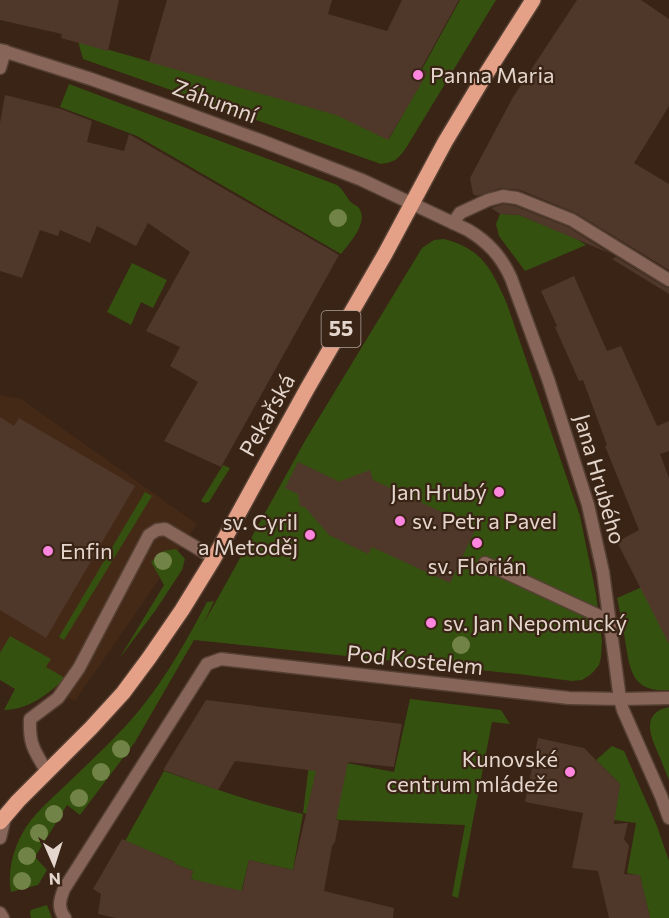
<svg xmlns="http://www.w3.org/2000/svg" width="669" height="918" viewBox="0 0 669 918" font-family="Commissioner,sans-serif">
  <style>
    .built { fill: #442917 }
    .green { fill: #35510f }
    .building { fill: #4f382a }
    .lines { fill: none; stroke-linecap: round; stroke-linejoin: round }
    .service-casing { stroke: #554033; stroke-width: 15 }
    .minor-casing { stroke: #554033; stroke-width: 15 }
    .primary-casing { stroke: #554033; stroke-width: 18 }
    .service { stroke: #876659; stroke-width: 12 }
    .minor { stroke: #876659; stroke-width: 12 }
    .primary { stroke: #e5a187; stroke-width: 15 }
    .tree { fill: #728347 }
    .poi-dot { fill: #ff85de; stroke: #392416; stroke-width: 2 }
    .labels { text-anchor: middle; stroke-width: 4.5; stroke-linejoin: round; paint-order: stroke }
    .shield { fill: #392416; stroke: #b1a196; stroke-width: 1.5 }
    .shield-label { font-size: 21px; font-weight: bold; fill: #e5d6cd }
    .poi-label { font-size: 22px; fill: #e5d6cd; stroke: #392416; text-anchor: start }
    .street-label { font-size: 22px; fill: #e5d6cd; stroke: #392416 }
  </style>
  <rect width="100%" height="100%" fill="#392416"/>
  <polygon class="built" points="0,395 21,399 197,524 75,701 0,660"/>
  <g class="green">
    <path d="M460,0H496L406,148C398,159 395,162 381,164L83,59L78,41L338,115L389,139L427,72L422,69Z"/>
    <path d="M69,84L337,185C343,190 345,194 349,200C351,204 357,205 359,208C369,223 349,243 341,254L137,136L60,107Z"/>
    <polygon points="500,214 519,215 575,238 586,245 525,271 499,236 496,224"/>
    <path d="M444,239C483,249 492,270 507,304L580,516L596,594L602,641L601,657L599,665L595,670L590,675L582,680L572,681L518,674L194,640L135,742L80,815L67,805L35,857L47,870L38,885L11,892C7,870 14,846 26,827C38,809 56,795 71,780C95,757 120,734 141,708C167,676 188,638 207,602L214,601L204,623L306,439L422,248L434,240Z"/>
    <polygon points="132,263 167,280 153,308 141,302 131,325 107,312"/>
    <polygon points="223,465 230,468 209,502 205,503 201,501"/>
    <polygon points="145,492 152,496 64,640 59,637"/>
    <polygon points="176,549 185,559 182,570 155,611 119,659 164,585 151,562 163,551"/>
    <path d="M642,587L669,637V690C632,693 630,670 625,640C623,626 620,612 617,598Z"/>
    <path d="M10,636L51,659L46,667L65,678C47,695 30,709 4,710L15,689L0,680V653Z"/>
    <polygon points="410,699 501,710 510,724 492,722 458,898 452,896 465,825 340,820 303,813 310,756 394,772"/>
    <path d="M669,707V780C665,771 662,762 658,753C650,735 641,713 669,707Z"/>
    <polygon points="612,746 624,751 657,826 669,861 669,918 650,918 640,876 627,873 636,823 614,820 620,784 596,760"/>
    <path d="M164,771C210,787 256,804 303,814L293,870L249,860L241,893L191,879L193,871L175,864V862L125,841Z"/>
    <polygon points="47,905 52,918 31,918 30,912 31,910"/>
  </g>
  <g class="building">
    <polygon points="0,0 119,0 108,51 61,38 62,34 0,20"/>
    <polygon points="167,0 332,0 328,14 387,31 402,0 459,0 421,69 428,72 388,140 336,115 149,62"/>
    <polygon points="577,0 641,0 669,19 669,106 634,163 669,184 669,270 576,213 520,190 501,188 477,196 473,194 470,178 513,97"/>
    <polygon points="5,95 61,109 92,121 87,142 124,151 129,134 339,255 221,467 164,441 198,382 170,366 180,347 146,331 190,252 148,223 136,246 97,226 90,243 60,230 58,236 40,230 22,278 0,271 0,123"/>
    <polygon points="504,204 515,206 568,227 609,253 519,215 500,214 491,208"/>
    <polygon points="616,257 665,287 669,288 669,294 612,259"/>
    <polygon points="574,276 607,351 621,346 657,426 669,421 669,451 660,454 669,478 669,644 617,542 639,530 605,446 607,445 583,380 579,381 555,327 557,326 541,291"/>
    <polygon points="0,417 14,426 19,418 135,486 46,638 0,610"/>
    <polygon points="298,462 338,481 338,482 370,470 373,480 476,528 450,583 372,547 368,554 329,535 305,507 300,506 298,494 285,488"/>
    <polygon points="206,700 402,724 394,767 348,762 336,820 339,820 335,842 332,846 324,891 394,908 393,918 116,918 98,914 101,894 93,889 122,839 175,862 175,864 193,871 191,879 242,891 249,860 293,870 316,771 235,761 218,790 163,770"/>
    <polygon points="538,738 584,748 620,784 614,824 628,823 624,839 629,846 624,874 640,875 650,918 609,918 598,871 572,868 583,813 525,802"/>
  </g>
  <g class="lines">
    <g class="service-casing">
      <g id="service">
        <polyline points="453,223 460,213 488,200 503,196 517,198 572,220 669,280"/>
        <polyline points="485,563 610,621"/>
        <path d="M47,772C34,750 29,745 30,719L58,698L79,668L149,535L157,530L165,529L214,558"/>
        <path d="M65,918C57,908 60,899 64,889L207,664"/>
      </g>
    </g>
    <g class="minor-casing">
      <g id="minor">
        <path d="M0,50L91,79L167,106L262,141L362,180L468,230C488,242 501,256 511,278L548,379L588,505L603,572L620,699L623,710L661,796L669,818"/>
        <polyline points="0,68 5,51"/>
        <polyline points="207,664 221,659 569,698 620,699 669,698"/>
        <polyline points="0,838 5,817"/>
        <polyline points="0,913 3,918"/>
      </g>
    </g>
    <g class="primary-casing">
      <polyline id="primary" points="0,822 18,801 91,728 123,693 149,658 182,610 214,558 307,389 385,254 445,142 481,82 533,0"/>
    </g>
    <use href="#service" class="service"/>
    <use href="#minor" class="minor"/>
    <use href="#primary" class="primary"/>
  </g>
  <g class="tree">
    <circle cx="338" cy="218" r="9"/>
    <circle cx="163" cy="561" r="9"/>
    <circle cx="461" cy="645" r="9"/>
    <circle cx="121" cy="749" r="9"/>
    <circle cx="101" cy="772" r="9"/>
    <circle cx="79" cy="798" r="9"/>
    <circle cx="54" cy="814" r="9"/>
    <circle cx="39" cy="833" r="9"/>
    <circle cx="27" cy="856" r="9"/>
    <circle cx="22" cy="881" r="9"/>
  </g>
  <g class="poi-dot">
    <circle cx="418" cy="75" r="6"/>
    <circle cx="499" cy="492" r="6"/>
    <circle cx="400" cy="521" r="6"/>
    <circle cx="310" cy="535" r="6"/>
    <circle cx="477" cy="543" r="6"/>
    <circle cx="48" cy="551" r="6"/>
    <circle cx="431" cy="623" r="6"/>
    <circle cx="570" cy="772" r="6"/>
  </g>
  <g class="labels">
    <rect class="shield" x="321.5" y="311" width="39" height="36" rx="4.5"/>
    <g class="shield-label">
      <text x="341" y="336">55</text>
    </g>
    <g class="poi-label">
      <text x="430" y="83">Panna Maria</text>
      <text x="487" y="500" text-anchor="end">Jan Hrubý</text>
      <text x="412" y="529">sv. Petr a Pavel</text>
      <text x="298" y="530" text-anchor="end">sv. Cyril<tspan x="298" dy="25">a Metoděj</tspan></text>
      <text x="60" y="559">Enfin</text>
      <text x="477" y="574" text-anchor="middle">sv. Florián</text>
      <text x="443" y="631">sv. Jan Nepomucký</text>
      <text x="558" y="767" text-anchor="end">Kunovské<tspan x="558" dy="25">centrum mládeže</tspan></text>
    </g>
    <g class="street-label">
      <text transform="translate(215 101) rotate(20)" y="8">Záhumní</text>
      <text transform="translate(267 415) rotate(-61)" y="8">Pekařská</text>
      <text transform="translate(600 479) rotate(74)" y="8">Jana Hrubého</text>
      <text transform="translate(415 660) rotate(6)" y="8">Pod Kostelem</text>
    </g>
  </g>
  <g transform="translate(54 864) rotate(177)" stroke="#392416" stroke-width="4.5" paint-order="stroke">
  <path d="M0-4.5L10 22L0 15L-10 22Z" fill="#e5d6cd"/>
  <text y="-9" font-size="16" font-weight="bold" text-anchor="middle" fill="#e5d6cd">N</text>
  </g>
</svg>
